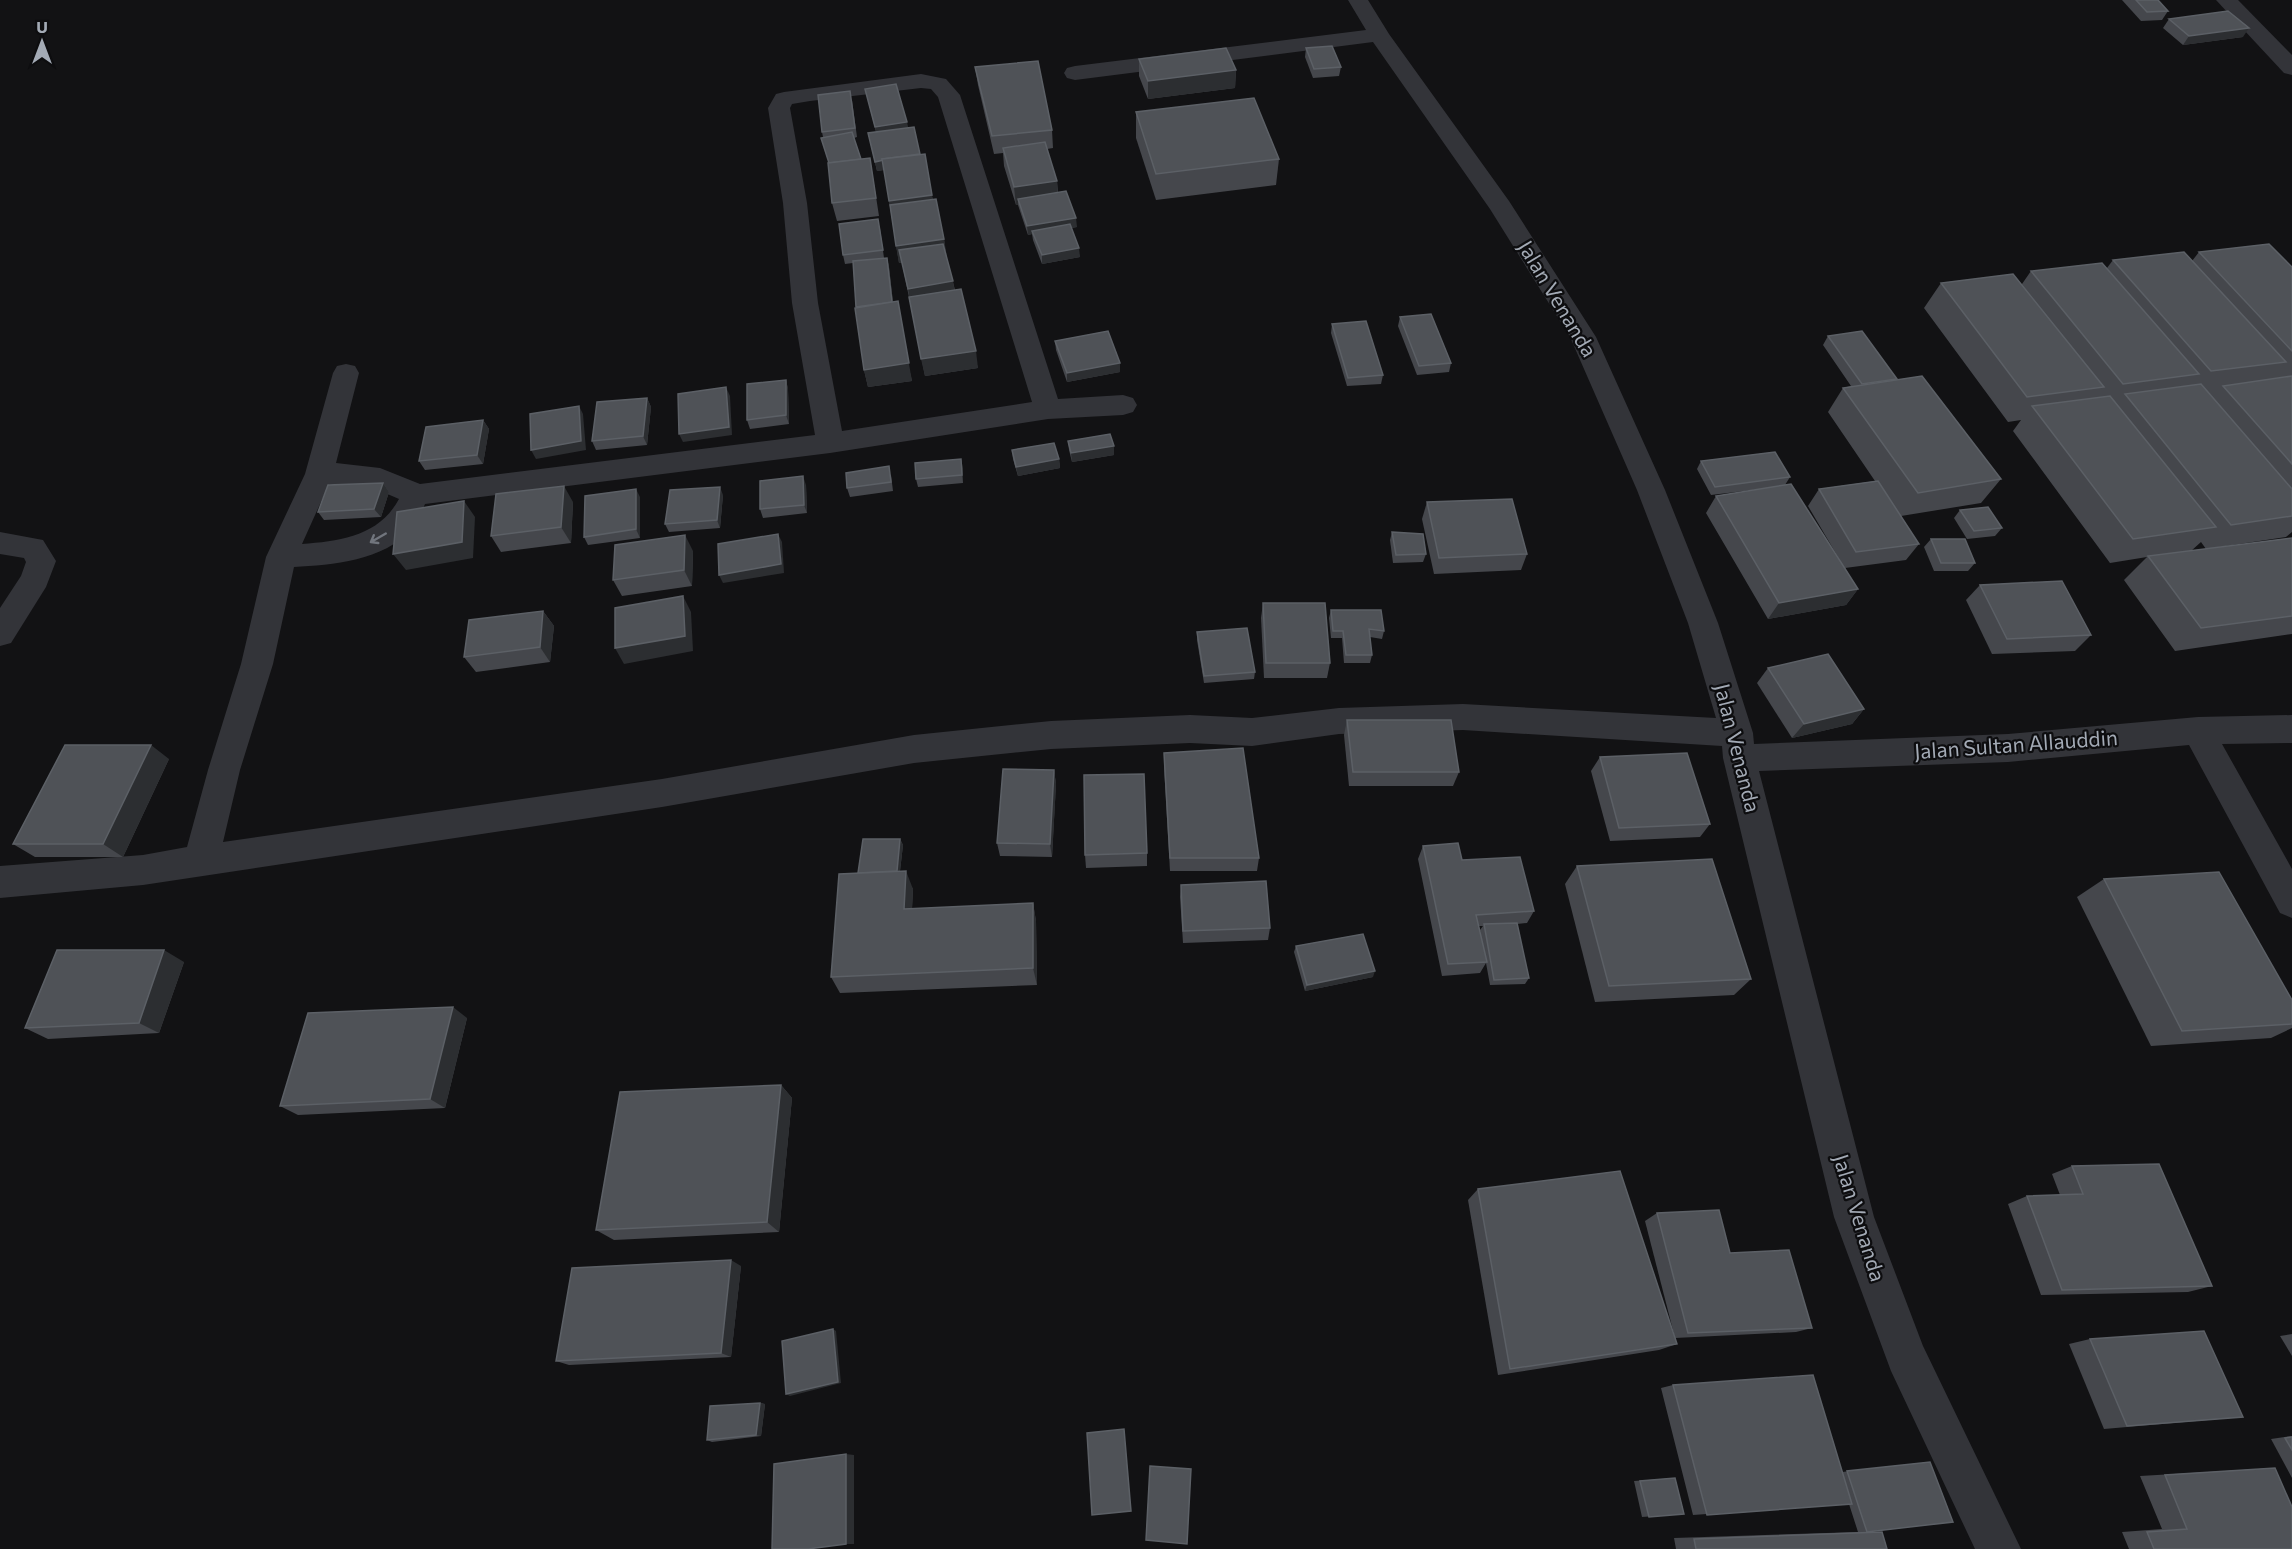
<svg xmlns="http://www.w3.org/2000/svg" width="2292" height="1549" viewBox="0 0 2292 1549" font-family="Commissioner,sans-serif">
  <style>
    .lines { fill: none; stroke-linecap: round; stroke-linejoin: round }
    .minor { fill: #333439; fill-rule: evenodd }
    .wall { fill: #45474c; fill-rule: evenodd }
    .shaded-wall { fill: #2c2e31 }
    .building { fill: #4f5257; stroke: #5c6066; stroke-width: 1.5 }
    .oneway { stroke: #71757d }
    .labels { text-anchor: middle; stroke-width: 4.5; stroke-linejoin: round; paint-order: stroke }
    .street-label { font-size: 21px; fill: #a3aab5; stroke: #0d0d0f }
  </style>
  <rect width="100%" height="100%" fill="#121214"/>
  <g class="lines">
    <g class="minor">
      <path d="M1348,0H1368L1389,34L1509,201L1596,337L1665,490L1718,623L1753,733L1754,744L2008,734L2198,717L2292,715V743L2222,744L2292,869V918L2280,913L2189,745L2008,762L1759,771L1874,1217L1923,1346L2021,1549H1975L1891,1371L1834,1217L1723,758L1722,746L1463,730L1339,734L1252,746L1190,743L1051,749L914,763L662,807L143,885L0,898V866L143,855L187,847L208,770L241,664L266,557L305,474L333,373L337,366L346,364L355,366L359,373L336,463L380,468L420,484L815,435L792,303L783,203L768,108L776,94L784,92L921,74L946,79L960,95L1058,399L1123,395L1133,398L1137,405L1133,412L1123,415L1048,419L830,453L425,504C421,513 417,522 411,529C384,561 332,565 294,567L273,664L240,770L223,842L662,779L914,735L1051,721L1190,715L1252,718L1339,708L1463,704L1716,718L1688,623L1637,490L1570,337L1490,209L1373,42L1075,80L1067,78L1064,73L1067,68L1075,66L1366,30ZM921,88L931,89L938,97L1032,402L842,431L818,303L807,203L790,108L792,104L810,101ZM329,484L369,486L399,499C379,536 341,541 302,544Z"/>
      <polygon points="2216,0 2238,0 2292,55 2292,75 2284,73"/>
      <polygon points="0,532 43,540 56,561 46,587 11,643 0,646 0,608 21,576 26,562 24,558 0,554"/>
    </g>
  </g>
  <g class="wall">
    <polygon points="2122,0 2158,0 2168,11 2162,20 2141,21"/>
    <polygon points="2169,19 2243,37 2183,45 2163,28"/>
    <polygon points="1306,48 1341,67 1339,76 1313,78 1305,57"/>
    <polygon points="1139,59 1236,70 1235,88 1148,99 1139,76"/>
    <polygon points="975,67 1052,130 1053,148 1047,149 1057,181 1058,193 1077,227 1071,228 1080,257 1042,264 1033,240 1032,234 1028,235 1018,205 1016,205 1004,166 1003,153 994,154 978,85"/>
    <polygon points="865,89 908,128 920,154 944,239 946,255 955,290 978,368 925,376 902,263 899,263 884,170 877,171 870,142 876,132"/>
    <polygon points="852,100 857,137 854,138 861,159 870,158 879,216 837,221 832,203 829,163 821,138 823,137 822,132"/>
    <polygon points="1136,112 1279,159 1276,185 1156,200 1136,138"/>
    <polygon points="880,228 884,258 887,258 889,267 893,302 912,381 868,387 864,370 856,308 853,263 845,264 843,255"/>
    <polygon points="2199,252 2292,267 2292,532 2286,537 2206,549 2201,542 2191,551 2292,538 2292,634 2175,651 2124,580 2147,557 2110,563 2013,431 2021,420 2008,422 1924,308 1941,283 2022,284 2031,271 2107,268 2113,260 2192,261"/>
    <polygon points="1400,317 1451,363 1449,372 1417,375 1398,326"/>
    <polygon points="1332,324 1383,375 1381,384 1347,386 1331,333"/>
    <polygon points="1828,336 1897,379 2001,479 1981,503 1901,516 1919,544 1906,560 1845,568 1858,589 1846,605 1768,619 1706,513 1716,496 1761,489 1711,495 1697,469 1701,461 1790,477 1785,485 1841,562 1808,506 1819,489 1875,481 1828,412 1843,388 1851,386 1823,345"/>
    <polygon points="1055,341 1120,372 1067,382 1056,350"/>
    <polygon points="786,380 788,389 789,424 750,429 747,420"/>
    <polygon points="647,398 651,407 647,445 596,450 592,441"/>
    <polygon points="483,420 489,429 483,464 425,470 419,461"/>
    <polygon points="1068,441 1114,446 1114,455 1072,462 1069,450"/>
    <polygon points="1012,450 1059,459 1060,468 1018,476 1013,459"/>
    <polygon points="963,468 963,483 918,487 916,479"/>
    <polygon points="891,475 893,491 850,497 847,488"/>
    <polygon points="383,483 389,492 381,517 324,520 318,512"/>
    <polygon points="806,485 807,513 763,518 760,509"/>
    <polygon points="723,495 720,528 669,532 665,524"/>
    <polygon points="640,497 640,538 588,545 584,537"/>
    <polygon points="573,502 571,543 501,552 491,536"/>
    <polygon points="1427,502 1527,554 1521,570 1434,574 1422,519"/>
    <polygon points="1960,510 2002,528 1995,536 1967,539 1954,518"/>
    <polygon points="1392,532 1426,554 1423,562 1393,563 1390,540"/>
    <polygon points="1931,539 1975,563 1968,571 1934,571 1924,547"/>
    <polygon points="693,551 692,586 622,596 613,580"/>
    <polygon points="1980,585 2091,635 2075,651 1992,654 1966,600"/>
    <polygon points="1263,603 1330,663 1327,678 1264,678 1261,618"/>
    <polygon points="1331,610 1384,631 1382,639 1370,637 1372,655 1370,663 1344,663 1342,638 1331,638 1329,618"/>
    <polygon points="543,611 554,626 550,662 476,672 464,657"/>
    <polygon points="1197,632 1255,672 1254,679 1204,683 1197,640"/>
    <polygon points="1768,668 1864,709 1852,724 1792,738 1757,683"/>
    <polygon points="1347,720 1459,772 1453,786 1349,786 1344,735"/>
    <polygon points="1164,753 1259,858 1257,871 1170,871 1164,767"/>
    <polygon points="1600,757 1710,824 1700,837 1610,841 1591,771"/>
    <polygon points="169,759 123,857 35,857 13,844"/>
    <polygon points="1054,770 1056,784 1052,857 1000,856 997,843"/>
    <polygon points="900,839 903,845 900,871 913,889 912,909 1033,903 1036,921 1037,985 840,993 831,977 858,873"/>
    <path d="M1423,846L1462,860L1534,911L1527,923L1517,924L1529,978L1525,984L1490,985L1486,963L1480,973L1442,976L1418,859ZM1479,926H1483L1480,930L1482,943Z"/>
    <polygon points="1147,853 1147,866 1086,868 1085,855"/>
    <polygon points="1577,866 1751,979 1734,995 1595,1002 1565,884"/>
    <polygon points="2104,879 2292,1000 2292,1028 2271,1038 2151,1046 2077,897"/>
    <polygon points="1181,885 1270,928 1268,940 1183,943 1180,897"/>
    <polygon points="1296,946 1373,977 1305,991 1294,952"/>
    <polygon points="184,962 159,1033 48,1039 25,1028"/>
    <polygon points="467,1018 445,1108 298,1115 280,1106"/>
    <polygon points="781,1085 792,1098 779,1232 614,1240 596,1230"/>
    <polygon points="2072,1166 2212,1286 2188,1292 2041,1295 2008,1204 2027,1196 2060,1195 2052,1174"/>
    <polygon points="1478,1189 1677,1344 1659,1350 1498,1375 1468,1200"/>
    <polygon points="1657,1213 1730,1253 1812,1328 1796,1332 1675,1338 1645,1221"/>
    <polygon points="741,1266 731,1357 569,1365 556,1361"/>
    <polygon points="2292,1334 2292,1356 2280,1336"/>
    <polygon points="2090,1339 2243,1417 2104,1429 2069,1344"/>
    <polygon points="1673,1385 1842,1472 1930,1462 1867,1532 1887,1549 1676,1549 1674,1538 1858,1532 1849,1504 1693,1515 1661,1388"/>
    <polygon points="760,1403 765,1404 761,1436 712,1442 707,1440"/>
    <polygon points="2292,1436 2292,1478 2271,1439"/>
    <polygon points="2275,1468 2292,1549 2129,1549 2122,1532 2162,1529 2140,1476"/>
    <polygon points="1675,1478 1684,1514 1642,1517 1634,1481"/>
  </g>
  <g class="shaded-wall">
    <polygon points="2249,28 2243,37 2183,45 2189,36"/>
    <polygon points="1236,70 1235,88 1148,99 1148,81"/>
    <polygon points="907,122 909,131 877,136 875,127"/>
    <polygon points="920,155 922,164 877,171 875,162"/>
    <polygon points="1057,181 1058,199 1018,199 1018,205 1016,205 1014,187"/>
    <polygon points="932,195 935,213 892,219 889,201"/>
    <polygon points="1076,218 1077,227 1033,234 1032,231 1032,234 1028,235 1027,226"/>
    <polygon points="944,239 947,257 899,250 902,263 899,263 896,246"/>
    <polygon points="1079,248 1080,257 1042,264 1042,255"/>
    <polygon points="887,258 889,267 894,312 892,303"/>
    <polygon points="953,281 956,299 911,306 908,289"/>
    <polygon points="901,319 912,381 868,387 864,370"/>
    <polygon points="976,351 978,368 925,376 921,359"/>
    <polygon points="1120,363 1120,372 1067,382 1067,373"/>
    <polygon points="786,380 788,389 789,424 786,415"/>
    <polygon points="726,387 730,396 732,435 683,442 679,434"/>
    <polygon points="647,398 651,407 647,445 643,436"/>
    <polygon points="579,406 583,414 586,450 536,459 531,450"/>
    <polygon points="483,420 489,429 483,464 477,455"/>
    <polygon points="1114,446 1114,455 1072,462 1071,453"/>
    <polygon points="961,459 963,468 963,483 962,475"/>
    <polygon points="1059,459 1060,468 1018,476 1016,467"/>
    <polygon points="803,476 806,485 807,513 804,505"/>
    <polygon points="383,483 389,492 381,517 374,509"/>
    <polygon points="564,486 573,502 571,543 561,527"/>
    <polygon points="720,487 723,495 720,528 717,520"/>
    <polygon points="636,489 640,497 640,538 636,529"/>
    <polygon points="464,501 475,517 473,558 406,570 393,554"/>
    <polygon points="778,534 782,542 784,573 723,583 719,575"/>
    <polygon points="685,535 693,551 692,586 684,570"/>
    <polygon points="1858,589 1846,605 1768,619 1779,603"/>
    <polygon points="683,596 691,612 693,651 624,664 615,648"/>
    <polygon points="543,611 554,626 550,662 540,647"/>
    <polygon points="1864,709 1852,724 1792,738 1804,724"/>
    <polygon points="151,745 169,759 123,857 103,844"/>
    <polygon points="1054,770 1056,784 1052,857 1050,844"/>
    <polygon points="900,839 903,845 899,879 896,873"/>
    <polygon points="906,871 913,889 911,927 904,909"/>
    <polygon points="1033,903 1036,921 1037,985 1033,968"/>
    <polygon points="164,950 184,962 159,1033 139,1023"/>
    <polygon points="1375,971 1373,977 1305,991 1307,985"/>
    <polygon points="453,1007 467,1018 445,1108 430,1099"/>
    <polygon points="781,1085 792,1098 779,1232 767,1222"/>
    <polygon points="731,1260 741,1266 731,1357 721,1353"/>
    <polygon points="833,1329 836,1331 841,1383 790,1396 786,1394"/>
    <polygon points="760,1403 765,1404 761,1436 756,1435"/>
    <polygon points="846,1454 854,1455 854,1544 846,1544"/>
  </g>
  <g class="building">
    <polygon points="2136,0 2158,0 2168,11 2147,12"/>
    <polygon points="2228,11 2249,28 2189,36 2169,19"/>
    <polygon points="1332,46 1341,67 1314,69 1306,48"/>
    <polygon points="1226,48 1236,70 1148,81 1139,59"/>
    <polygon points="1038,61 1052,130 992,136 975,67"/>
    <polygon points="896,84 907,122 875,127 865,89"/>
    <polygon points="850,91 855,128 822,132 818,95"/>
    <polygon points="1254,98 1279,159 1156,174 1136,112"/>
    <polygon points="914,127 920,154 882,159 883,160 875,162 868,133"/>
    <polygon points="852,132 861,159 829,163 821,138"/>
    <polygon points="1045,142 1057,181 1014,187 1003,148"/>
    <polygon points="925,154 932,195 889,201 882,159"/>
    <polygon points="870,158 876,198 832,203 828,163"/>
    <polygon points="1066,191 1076,218 1027,226 1018,199"/>
    <polygon points="936,199 944,239 896,246 890,205"/>
    <polygon points="878,219 883,250 843,255 839,224"/>
    <polygon points="1070,224 1079,248 1042,255 1032,231"/>
    <polygon points="943,244 953,281 908,289 899,250"/>
    <polygon points="2269,244 2292,267 2292,351 2199,252"/>
    <polygon points="2184,252 2286,362 2211,371 2113,260"/>
    <polygon points="887,258 892,302 856,307 853,261"/>
    <polygon points="2102,263 2199,374 2123,384 2031,271"/>
    <polygon points="2013,274 2104,387 2027,397 1941,283"/>
    <polygon points="961,289 976,351 921,359 909,297"/>
    <polygon points="898,301 909,363 864,370 855,308"/>
    <polygon points="1431,314 1451,363 1419,366 1400,317"/>
    <polygon points="1366,321 1383,375 1348,378 1332,324"/>
    <polygon points="1108,331 1120,363 1067,373 1055,341"/>
    <polygon points="1862,331 1897,379 1862,384 1828,336"/>
    <polygon points="1922,376 2001,479 1918,493 1843,388"/>
    <polygon points="2292,376 2292,464 2223,386"/>
    <polygon points="786,380 786,415 747,420 747,384"/>
    <polygon points="2201,384 2292,489 2292,516 2231,525 2125,394"/>
    <polygon points="726,387 729,427 679,434 678,394"/>
    <polygon points="2110,396 2216,527 2133,539 2032,406"/>
    <polygon points="647,398 643,436 592,441 597,402"/>
    <polygon points="579,406 581,441 531,450 530,414"/>
    <polygon points="483,420 477,455 419,461 426,427"/>
    <polygon points="1110,434 1114,446 1071,453 1068,441"/>
    <polygon points="1054,443 1059,459 1016,467 1012,450"/>
    <polygon points="1775,452 1790,477 1715,487 1701,461"/>
    <polygon points="961,459 962,475 916,479 915,463"/>
    <polygon points="889,466 891,482 847,488 846,473"/>
    <polygon points="803,476 804,505 760,509 760,481"/>
    <polygon points="1878,481 1919,544 1856,552 1819,489"/>
    <polygon points="383,483 374,509 318,512 328,485"/>
    <polygon points="1791,484 1858,589 1779,603 1716,496"/>
    <polygon points="564,486 561,527 491,536 496,494"/>
    <polygon points="720,487 717,520 665,524 670,490"/>
    <polygon points="636,489 636,529 584,537 585,496"/>
    <polygon points="1512,499 1527,554 1439,558 1427,502"/>
    <polygon points="464,501 462,542 393,554 397,512"/>
    <polygon points="1988,507 2002,528 1974,531 1960,510"/>
    <polygon points="1392,532 1423,534 1426,554 1396,555"/>
    <polygon points="778,534 781,564 719,575 718,544"/>
    <polygon points="685,535 684,570 613,580 615,545"/>
    <polygon points="2292,538 2292,616 2201,628 2148,556"/>
    <polygon points="1931,539 1965,539 1975,563 1941,563"/>
    <polygon points="2062,581 2091,635 2007,639 1980,585"/>
    <polygon points="683,596 685,636 615,648 615,608"/>
    <polygon points="1263,603 1325,603 1330,663 1266,663"/>
    <polygon points="1331,610 1381,610 1384,631 1369,629 1372,655 1346,655 1343,631 1333,631"/>
    <polygon points="543,611 540,647 464,657 469,620"/>
    <polygon points="1247,628 1255,672 1204,676 1197,632"/>
    <polygon points="1828,654 1864,709 1804,724 1768,668"/>
    <polygon points="1347,720 1451,720 1459,772 1353,772"/>
    <polygon points="65,745 151,745 103,844 13,844"/>
    <polygon points="1243,748 1259,858 1170,858 1164,753"/>
    <polygon points="1687,753 1710,824 1619,828 1600,757"/>
    <polygon points="1003,769 1054,770 1050,844 997,843"/>
    <polygon points="1144,774 1147,853 1085,855 1084,775"/>
    <polygon points="863,839 900,839 897,871 858,873"/>
    <polygon points="1458,843 1462,860 1520,857 1534,911 1476,915 1487,962 1448,964 1423,846"/>
    <polygon points="1712,859 1751,979 1609,986 1577,866"/>
    <polygon points="906,871 904,909 1033,903 1033,968 831,977 839,874"/>
    <polygon points="2219,872 2292,1000 2292,1024 2182,1031 2104,879"/>
    <polygon points="1266,881 1270,928 1183,931 1181,885"/>
    <polygon points="1517,923 1529,978 1494,980 1484,924"/>
    <polygon points="1363,934 1375,971 1307,985 1296,946"/>
    <polygon points="57,950 164,950 139,1023 25,1028"/>
    <polygon points="453,1007 430,1099 280,1106 308,1013"/>
    <polygon points="781,1085 767,1222 596,1230 620,1092"/>
    <polygon points="2159,1164 2212,1286 2062,1290 2027,1196 2083,1194 2072,1166"/>
    <polygon points="1620,1171 1677,1344 1510,1369 1478,1189"/>
    <polygon points="1719,1210 1730,1253 1789,1250 1812,1328 1688,1333 1657,1213"/>
    <polygon points="731,1260 721,1353 556,1361 572,1268"/>
    <polygon points="833,1329 838,1382 786,1394 782,1341"/>
    <polygon points="2204,1331 2243,1417 2127,1426 2090,1339"/>
    <polygon points="1813,1375 1852,1504 1707,1515 1673,1385"/>
    <polygon points="760,1403 756,1435 707,1440 710,1406"/>
    <polygon points="1124,1429 1131,1511 1092,1515 1087,1433"/>
    <polygon points="2292,1437 2292,1450 2285,1438"/>
    <polygon points="846,1454 846,1544 808,1549 772,1549 774,1464"/>
    <polygon points="1930,1462 1953,1522 1867,1532 1847,1471"/>
    <polygon points="1150,1466 1191,1469 1187,1544 1146,1540"/>
    <polygon points="2275,1468 2292,1507 2292,1549 2154,1549 2147,1532 2187,1529 2165,1475"/>
    <polygon points="1675,1478 1684,1514 1649,1517 1640,1481"/>
    <polygon points="1882,1532 1887,1549 1696,1549 1694,1539"/>
  </g>
  <defs><path id="oneway-shaft" d="M-6 0H5M1.5-3L5.5 0L1.5 3" fill="none" stroke-width="1.6" stroke-linecap="round" stroke-linejoin="round" transform="scale(1.5)"/></defs>
  <use class="oneway" href="#oneway-shaft" transform="translate(378 538) rotate(150)"/>
  <g class="labels">
    <g class="street-label">
      <text transform="translate(1557 299) rotate(59)" y="7">Jalan Venanda</text>
      <text transform="translate(2016 745) rotate(-4)" y="7">Jalan Sultan Allauddin</text>
      <text transform="translate(1737 748) rotate(76)" y="7">Jalan Venanda</text>
      <text transform="translate(1859 1218) rotate(73)" y="7">Jalan Venanda</text>
    </g>
  </g>
  <g transform="translate(42 42)" stroke="#0d0d0f" stroke-width="4.5" paint-order="stroke">
  <path d="M0-4.5L10 22L0 15L-10 22Z" fill="#a3aab5"/>
  <text y="-9" font-size="16" font-weight="bold" text-anchor="middle" fill="#a3aab5">U</text>
  </g>
</svg>
